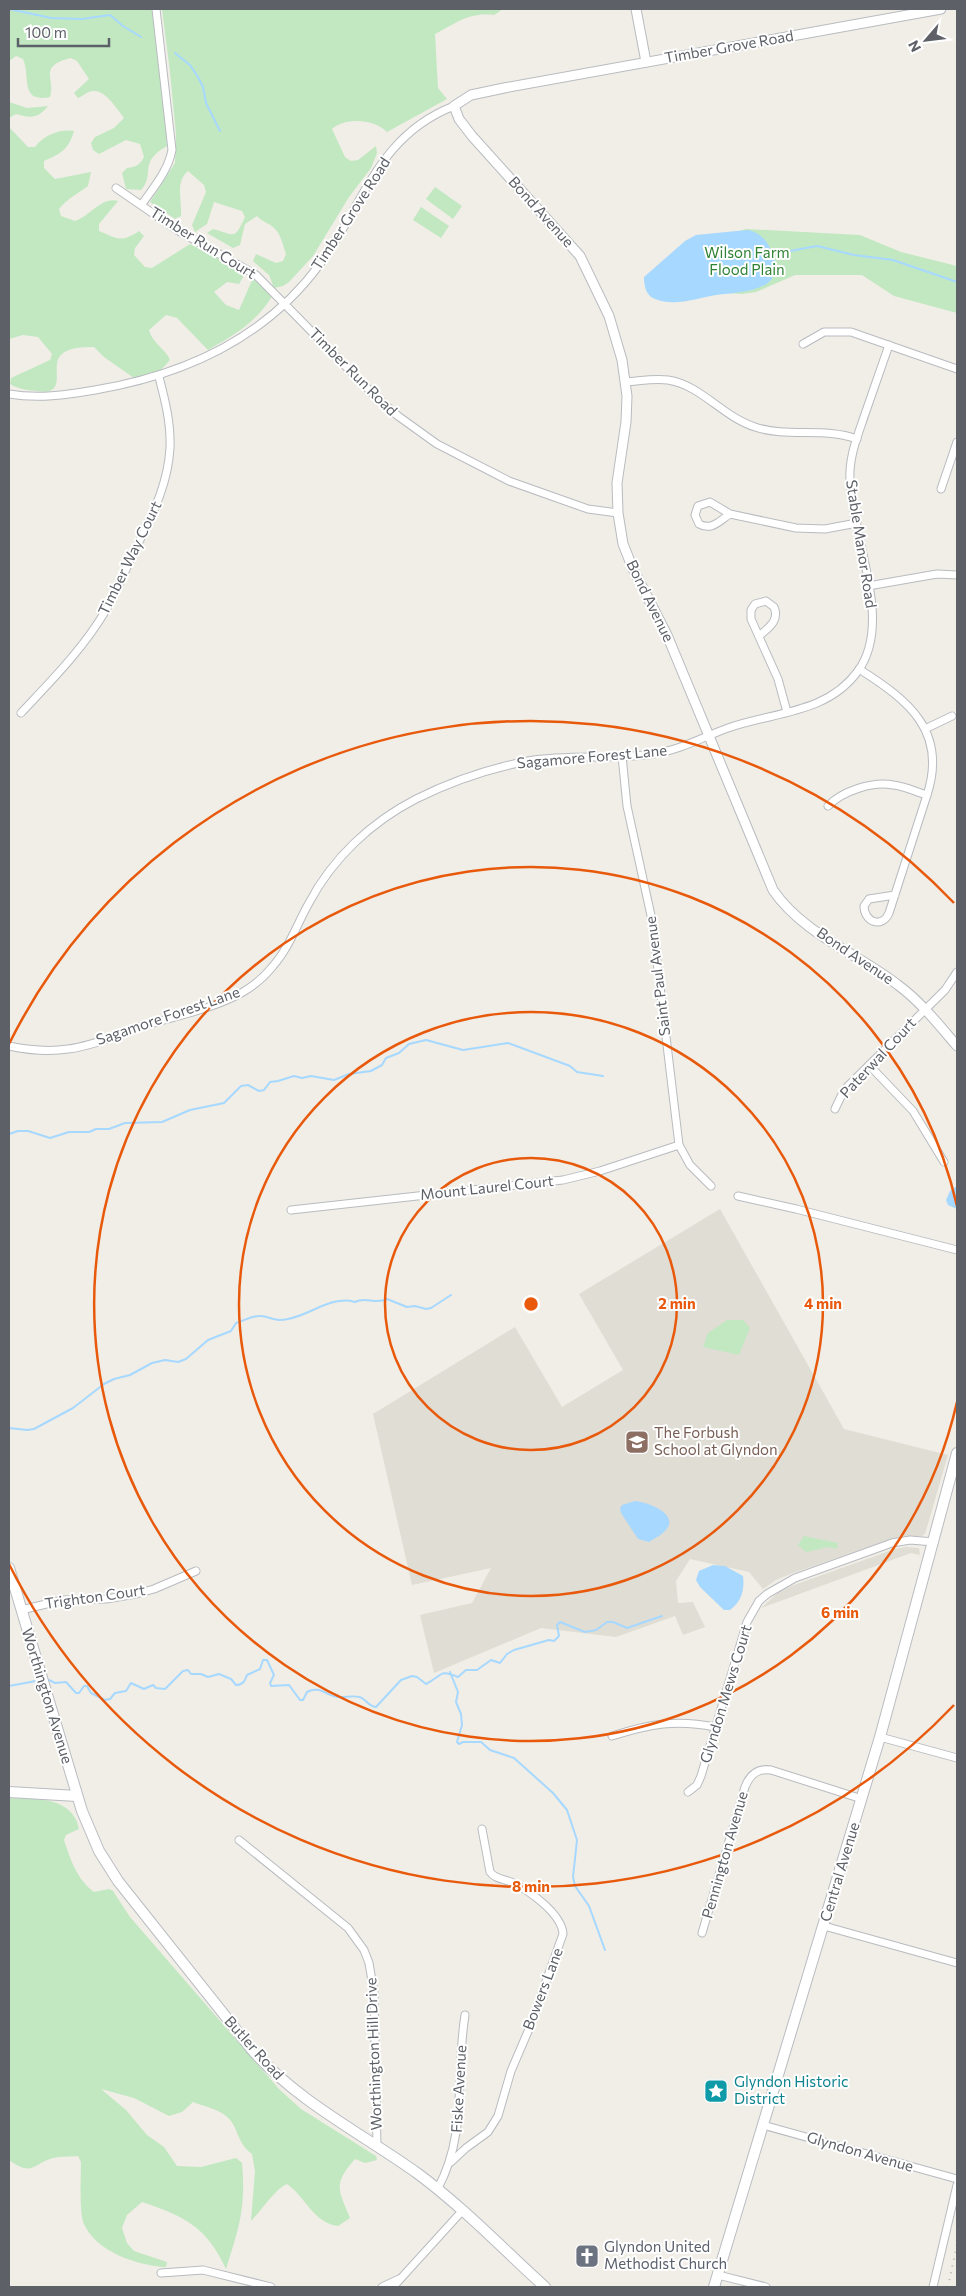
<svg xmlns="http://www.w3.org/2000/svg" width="966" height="2296" viewBox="0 0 966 2296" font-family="Commissioner,sans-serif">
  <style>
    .education { fill: #e0ddd4 }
    .green { fill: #c2e8c2 }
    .water { fill: #a7d8ff }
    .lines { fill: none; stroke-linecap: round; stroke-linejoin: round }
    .stream { stroke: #a7d8ff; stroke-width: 2 }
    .minor-casing { stroke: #b8bbc0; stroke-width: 9 }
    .tertiary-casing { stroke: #b8bbc0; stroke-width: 11 }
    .secondary-casing { stroke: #b9bcc2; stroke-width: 12 }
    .minor { stroke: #fff; stroke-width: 7 }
    .tertiary { stroke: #fff; stroke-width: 9 }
    .secondary { stroke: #fff; stroke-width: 10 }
    .rail { stroke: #b5b5b7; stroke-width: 2; stroke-dasharray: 1 6; stroke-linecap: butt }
    .ring { fill: none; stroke: #e8590c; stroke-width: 2.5 }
    .labels { text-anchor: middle; stroke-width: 4; stroke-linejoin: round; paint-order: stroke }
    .street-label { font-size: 15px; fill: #5d6167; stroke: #fff }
    .park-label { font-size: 15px; fill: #308235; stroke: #fff }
    .education-label { font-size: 15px; fill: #785e54; stroke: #fff; text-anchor: start }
    .culture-label { font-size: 15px; fill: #0d838f; stroke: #fff; text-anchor: start }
    .worship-label { font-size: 15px; fill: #5b616d; stroke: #fff; text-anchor: start }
    .centre { fill: #e8590c; stroke: #fff; stroke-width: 2.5 }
    .ring-label { font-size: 15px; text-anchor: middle; font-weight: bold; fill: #e8590c; stroke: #fff; stroke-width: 4; stroke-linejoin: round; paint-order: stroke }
  </style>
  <rect width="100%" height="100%" fill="#f0eee6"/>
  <g class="education">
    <polygon points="720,1209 844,1429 948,1455 925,1534 922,1536 903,1536 891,1539 793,1573 776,1580 763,1589 749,1572 690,1559 676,1581 678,1603 693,1602 705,1627 683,1635 675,1616 616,1637 541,1628 434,1673 420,1615 472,1603 491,1568 412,1585 373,1414 515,1327 562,1407 623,1370 579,1294"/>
    <polygon points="906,1547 919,1548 920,1555 911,1553 761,1608 779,1592 794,1585 895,1549"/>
  </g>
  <g class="green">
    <path d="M9,9H152L157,32L167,146C137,163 156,173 141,190L126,189L122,173L127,168C136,167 140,165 144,157L140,144L126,140L99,154L93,150L91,143L95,137L114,128L124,118C117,109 106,90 93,91C88,91 83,96 78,98L74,93L89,79L77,61L71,58C37,66 56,79 50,97C19,103 31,77 23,59L16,56L9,61Z"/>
    <path d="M162,9H503L494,15C468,12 457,23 435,34L438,88L447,99L387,132C374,119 346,117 332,129L345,157L351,161L358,160L376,146L377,153L371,168L349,197L313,256L289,282L283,286L274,288L269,275L253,261L256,254L276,263L283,261L286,254C283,246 281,234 274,228C269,223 262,222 257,216L245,224L240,245L233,248L207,233L213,229C234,234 234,242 245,217L242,211L214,202L207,224L195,232L192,225L206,192L204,185L188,171C175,182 182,200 181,216L175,219L150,202L175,163L176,134L170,72Z"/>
    <path d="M9,102L27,108L48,106C38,119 30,118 16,114L9,118Z"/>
    <path d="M9,127L28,147H35C44,135 60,129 74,131C68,150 62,153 44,161V168L55,179L91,172L88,186C77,194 67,199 59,209L61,216L75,221C90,216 102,196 118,201L99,224V231C118,239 121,243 139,231L144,236L135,248L134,255L145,267L152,268L190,244L246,272L239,284L227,282L214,292L226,305L239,310L253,278L272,296C257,322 234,335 208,350L177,318L166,315L149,330C152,343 165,348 170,360L161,370L134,378L104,357L94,347C84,347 68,347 61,355C49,366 70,397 36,391C27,390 18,389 10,384L11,378L50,360L52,354L38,337L23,335L9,339Z"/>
    <polygon points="435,187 462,206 453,219 426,199"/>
    <polygon points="421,207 449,226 441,238 413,220"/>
    <polygon points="746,229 860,235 901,252 957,266 957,313 894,296 862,275 795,275 756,292 742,294 726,293 711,240"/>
    <polygon points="727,1320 743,1320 750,1328 739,1355 703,1347 708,1333"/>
    <polygon points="804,1536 838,1543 837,1549 829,1547 806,1552 798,1545"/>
    <path d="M9,1798C35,1799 73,1796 79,1829L66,1835L64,1840C71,1861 77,1879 94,1892L109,1889L113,1891L130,1917L279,2089L301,2109L376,2156L377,2160L365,2163L355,2159C333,2184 338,2189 350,2218L338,2226C313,2223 305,2196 287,2184C275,2189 262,2210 251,2221L255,2171L252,2154C236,2143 239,2126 226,2116C218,2109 203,2106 193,2102L182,2112L169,2116L134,2098L101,2089L126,2110L147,2135L164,2147L177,2166L201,2167L236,2158L242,2163C246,2207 239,2228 226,2269C207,2227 184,2216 142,2202L127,2215L122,2228L127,2243L134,2251L167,2262L166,2267C139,2266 96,2252 84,2224C79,2215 81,2175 81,2162L78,2156C70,2157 61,2156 53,2158C32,2164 33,2177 9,2160Z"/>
  </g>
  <g class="water">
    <path d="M747,230C757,231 766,239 770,248C792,291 744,292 716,295C697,298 675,307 655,299C646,296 644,286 644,277L685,241L696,235Z"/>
    <polygon points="957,1186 957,1209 948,1205 946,1200 950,1191"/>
    <path d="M635,1501C646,1502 676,1512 668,1527C664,1534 655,1538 649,1542L638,1539L621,1513L620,1508L622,1505Z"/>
    <path d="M713,1565L725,1566L743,1576C745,1590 741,1602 730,1610H724L700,1587L696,1580L699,1571Z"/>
  </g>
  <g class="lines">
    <g class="stream">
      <polyline points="9,9 51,18 82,19 110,15 123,26 141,37"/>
      <polyline points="175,53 190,65 198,77 203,87 206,103 220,131"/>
      <polyline points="790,251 817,246 854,255 893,260 957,282"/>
      <polyline points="9,1134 18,1131 28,1131 50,1138 69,1132 89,1132 96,1129 109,1129 125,1123 162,1122 190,1110 224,1103 241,1086 248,1085 259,1091 264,1090 270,1082 278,1081 294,1076 302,1078 311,1076 334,1080 349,1074 371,1071 382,1065 386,1058 399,1053 409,1044 426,1040 463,1050 508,1043 570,1066 577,1072 603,1076"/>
      <path d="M9,1428L27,1430L34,1429L73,1408L104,1384L114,1379L130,1375L152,1363L165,1360L178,1362L186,1359L208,1340L231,1331L236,1323C244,1321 252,1315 261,1316C273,1317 273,1322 288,1319C310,1315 332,1295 355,1302C366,1296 375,1305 387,1299L407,1307L415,1306L426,1309L431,1308L451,1295"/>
      <polyline points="450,1672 458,1692 456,1702 461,1714 462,1725 457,1742 459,1744 463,1742 481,1742 490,1750 514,1758 553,1793 567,1810 577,1840 573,1877 575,1886 589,1906 605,1950"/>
      <path d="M49,1680L55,1683L66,1682L76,1693H79L84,1686H87L91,1693L105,1700L110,1699L115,1693L126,1691L131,1683L144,1689L153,1685L156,1688L165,1689L183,1671L188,1670L191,1674H201L208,1677L219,1674L231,1679L236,1685C243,1685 245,1681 247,1675L260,1669L263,1660H267L274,1675L270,1683L271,1686L289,1685L300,1700H303L307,1692C320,1685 326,1696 338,1697C345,1698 352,1695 359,1697C366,1698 367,1706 376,1707L401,1680L412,1676L417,1677L426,1684C443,1675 439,1669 458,1677L466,1670H477L491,1660L500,1663L507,1654L514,1650L549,1640L554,1641L559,1636L557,1625L560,1622L585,1632L596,1630L607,1622H613L627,1628L662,1616"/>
      <polyline points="9,1686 36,1681"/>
    </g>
    <g class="minor-casing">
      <g id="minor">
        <polyline points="116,188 177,230 256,275 375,396 398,416 437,444 509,481 588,509 618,513"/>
        <path d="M142,204C154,187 168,171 172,150L156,9"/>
        <polyline points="803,344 824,332 851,332 957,369"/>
        <path d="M626,382C640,381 654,378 668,380C701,385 723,417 755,427C788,438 823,427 857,439"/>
        <path d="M9,394C38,399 66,395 95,390C184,375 265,339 320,264C364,205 377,136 454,106"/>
        <polyline points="941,489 957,442"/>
        <path d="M730,514C719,521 712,531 699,524L695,515L698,506L710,502L730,514L796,528L825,529L857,523"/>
        <polyline points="868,586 937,574 957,575"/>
        <path d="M759,636C768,628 780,621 774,607L766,601L755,604L751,610V619L778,679L787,712"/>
        <path d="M859,669C908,700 948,731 927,795L889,913C882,929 864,922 864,906L869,899L895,895"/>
        <path d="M21,713C51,681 83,649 106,610C118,588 128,564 139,542C154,511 168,483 170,448C171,423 165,400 159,377"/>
        <polyline points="925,729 952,716"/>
        <polyline points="622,756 627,806 652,920 679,1145 690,1165 711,1186"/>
        <path d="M828,806C842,791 873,781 893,785C905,786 916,792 927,795"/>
        <path d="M9,1046C28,1050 48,1052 68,1049C93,1046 119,1034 143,1026C176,1016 213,1009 243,992C255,985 265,976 273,966C289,948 297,924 309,903C332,859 371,822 416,799C450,782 491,768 528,761C570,754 612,760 653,754C680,750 703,737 728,728C773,712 827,714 858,671C896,618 847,530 850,471C851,451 859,432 865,414C873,391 881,368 889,345"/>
        <polyline points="869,1065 913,1111 944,1162"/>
        <polyline points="835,1109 844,1090 945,990 957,972"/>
        <polyline points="738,1196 796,1209 957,1250"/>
        <polyline points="291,1210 563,1180 600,1171 679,1145"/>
        <polyline points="21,1610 63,1600 106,1599 136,1594 154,1589 196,1571"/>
        <path d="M612,1736C650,1724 676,1719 715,1727"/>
        <polyline points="880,1737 957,1758"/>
        <polyline points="688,1792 697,1785 701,1776 747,1622 759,1601 767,1594 795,1578 892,1543 910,1540 934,1542"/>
        <polyline points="239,1840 348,1928 364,1950 369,1963 374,1993 377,2147"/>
        <polyline points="824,1926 957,1963"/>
        <path d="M702,1933L745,1787C750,1774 758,1768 771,1770L862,1799"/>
        <polyline points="763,2125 957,2179"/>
        <path d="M451,2162L466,2148L488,2132L498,2116L511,2071L529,2029L563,1934C562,1914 529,1890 511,1882C504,1879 495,1879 490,1872L482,1829"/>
        <path d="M438,2188C468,2132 455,2076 465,2015"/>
        <polyline points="161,2273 203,2270 271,2287"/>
        <polyline points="718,2275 766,2287"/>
        <polyline points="382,2287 399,2279"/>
        <polyline points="393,2287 463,2210"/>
        <polyline points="933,2287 957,2185"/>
      </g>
    </g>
    <g class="tertiary-casing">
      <g id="tertiary">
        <polyline points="636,9 646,62"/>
        <path d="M941,9L504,88L471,95L454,106L459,119L472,136L580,256L609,316L622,360L627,396L626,422L617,483L618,513L623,544L633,569L667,635L773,890C802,933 858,954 898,985C921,1002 939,1025 957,1046"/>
      </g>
    </g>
    <g class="secondary-casing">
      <g id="secondary">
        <path d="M9,1568L82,1811L99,1851L118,1881L253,2051C300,2103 361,2133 417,2173C463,2207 503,2249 545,2287"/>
        <polyline points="9,1792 77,1796"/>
        <polyline points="714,2287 880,1737 957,1453"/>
      </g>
    </g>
    <use href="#minor" class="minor"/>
    <use href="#tertiary" class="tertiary"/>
    <use href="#secondary" class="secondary"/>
    <polyline class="rail" points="948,2287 957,2244"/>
  </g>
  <g class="ring">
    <circle cx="531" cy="1304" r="146"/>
    <circle cx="531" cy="1304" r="292"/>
    <path d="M957 1402A437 437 0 1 1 957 1206"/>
    <path d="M954 1705A583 583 0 0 1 9 1564M9 1044A583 583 0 0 1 954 903"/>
  </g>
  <defs>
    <g id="school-square" transform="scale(1.25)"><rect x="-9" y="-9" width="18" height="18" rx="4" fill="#8d6e63" stroke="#fff"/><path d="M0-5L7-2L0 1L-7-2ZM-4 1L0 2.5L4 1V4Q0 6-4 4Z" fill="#fff"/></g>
    <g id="sight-square" transform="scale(1.25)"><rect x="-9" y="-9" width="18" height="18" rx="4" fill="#0f9aa8" stroke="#fff"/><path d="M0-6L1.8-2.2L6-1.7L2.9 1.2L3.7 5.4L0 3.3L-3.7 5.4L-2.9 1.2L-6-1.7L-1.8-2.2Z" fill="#fff"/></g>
    <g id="church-square" transform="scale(1.25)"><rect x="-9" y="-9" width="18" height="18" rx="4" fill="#6b7280" stroke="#fff"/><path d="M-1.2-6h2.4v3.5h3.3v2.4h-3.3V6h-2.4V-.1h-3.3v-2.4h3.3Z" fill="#fff"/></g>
  </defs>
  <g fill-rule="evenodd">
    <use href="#school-square" x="637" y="1442"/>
    <use href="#sight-square" x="716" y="2091"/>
    <use href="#church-square" x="587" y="2256"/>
  </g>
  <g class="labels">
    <g class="street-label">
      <text transform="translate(729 47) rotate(-10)" y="5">Timber Grove Road</text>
      <text transform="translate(541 212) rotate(48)" y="5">Bond Avenue</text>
      <text transform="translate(351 214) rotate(-57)" y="5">Timber Grove Road</text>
      <text transform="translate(203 243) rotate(32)" y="5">Timber Run Court</text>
      <text transform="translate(353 372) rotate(45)" y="5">Timber Run Road</text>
      <text transform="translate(861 544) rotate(81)" y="5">Stable Manor Road</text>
      <text transform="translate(130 558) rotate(-64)" y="5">Timber Way Court</text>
      <text transform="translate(650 601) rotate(64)" y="5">Bond Avenue</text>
      <text transform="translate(592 757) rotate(-5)" y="5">Sagamore Forest Lane</text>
      <text transform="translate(855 956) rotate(34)" y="5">Bond Avenue</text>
      <text transform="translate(658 976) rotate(-97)" y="5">Saint Paul Avenue</text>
      <text transform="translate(168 1016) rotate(-19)" y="5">Sagamore Forest Lane</text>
      <text transform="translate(878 1058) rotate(-47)" y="5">Paterwal Court</text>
      <text transform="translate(487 1188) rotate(-6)" y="5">Mount Laurel Court</text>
      <text transform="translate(95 1597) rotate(-8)" y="5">Trighton Court</text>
      <text transform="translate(726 1694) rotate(-73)" y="5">Glyndon Mews Court</text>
      <text transform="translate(47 1696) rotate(73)" y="5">Worthington Avenue</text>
      <text transform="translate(725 1855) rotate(-74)" y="5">Pennington Avenue</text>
      <text transform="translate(840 1872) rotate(-73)" y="5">Central Avenue</text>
      <text transform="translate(543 1989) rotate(-69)" y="5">Bowers Lane</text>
      <text transform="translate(254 2048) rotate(48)" y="5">Butler Road</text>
      <text transform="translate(374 2054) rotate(-92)" y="5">Worthington Hill Drive</text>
      <text transform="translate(459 2089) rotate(-87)" y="5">Fiske Avenue</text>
      <text transform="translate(860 2152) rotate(16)" y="5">Glyndon Avenue</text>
    </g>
    <g class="park-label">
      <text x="747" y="258">Wilson Farm<tspan x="747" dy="17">Flood Plain</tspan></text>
    </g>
    <g class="education-label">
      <text x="654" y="1438">The Forbush<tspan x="654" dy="17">School at Glyndon</tspan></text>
    </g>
    <g class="culture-label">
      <text x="734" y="2087">Glyndon Historic<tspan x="734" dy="17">District</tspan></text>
    </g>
    <g class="worship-label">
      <text x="604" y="2252">Glyndon United<tspan x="604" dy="17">Methodist Church</tspan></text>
    </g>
  </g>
  <circle cx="531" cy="1304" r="8" class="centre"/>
  <g class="ring-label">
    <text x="677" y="1309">2 min</text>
    <text x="823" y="1309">4 min</text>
    <text x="840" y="1618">6 min</text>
    <text x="531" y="1892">8 min</text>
  </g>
  <rect width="966" height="2296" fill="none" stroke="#5d6167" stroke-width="20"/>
  <g transform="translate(926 40) rotate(242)" stroke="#ffffff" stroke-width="4" paint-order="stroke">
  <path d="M0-4L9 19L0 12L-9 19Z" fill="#5d6167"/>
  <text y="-8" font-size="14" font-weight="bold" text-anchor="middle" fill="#5d6167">N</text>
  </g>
  <path d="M18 38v8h91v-8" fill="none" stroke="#5d6167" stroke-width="2.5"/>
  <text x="25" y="38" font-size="15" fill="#5d6167" stroke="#ffffff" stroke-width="4" paint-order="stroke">100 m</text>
</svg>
